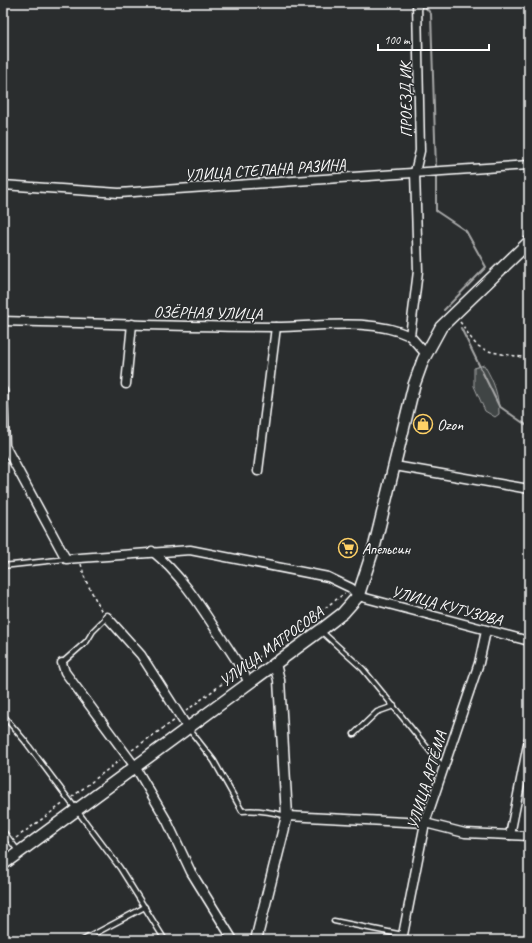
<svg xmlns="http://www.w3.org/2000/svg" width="532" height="943" viewBox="0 0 532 943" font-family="Caveat,sans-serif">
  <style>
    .green { fill: #414445; stroke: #a0a2a2 }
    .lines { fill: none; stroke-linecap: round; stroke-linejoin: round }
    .stream { stroke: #a6a7a7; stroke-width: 2 }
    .service-casing { stroke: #fff; stroke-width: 7 }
    .minor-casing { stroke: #fff; stroke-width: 11 }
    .tertiary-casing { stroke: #fff; stroke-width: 13 }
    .secondary-casing { stroke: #fff; stroke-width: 14 }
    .path { stroke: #fff; stroke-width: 1.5; stroke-dasharray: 3 3; stroke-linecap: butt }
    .service { stroke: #2a2d2e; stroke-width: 4 }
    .minor { stroke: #2a2d2e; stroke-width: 8 }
    .tertiary { stroke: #2a2d2e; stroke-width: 10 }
    .secondary { stroke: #2a2d2e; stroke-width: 11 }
    .labels { text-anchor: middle; stroke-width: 3; stroke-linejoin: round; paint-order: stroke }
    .street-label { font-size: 16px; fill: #fff; stroke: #2a2d2e }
    .poi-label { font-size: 16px; fill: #fff; stroke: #2a2d2e; text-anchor: start }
  </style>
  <rect width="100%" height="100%" fill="#2a2d2e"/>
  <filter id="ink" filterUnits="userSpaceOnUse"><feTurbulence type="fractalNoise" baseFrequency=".025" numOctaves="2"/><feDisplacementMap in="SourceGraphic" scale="8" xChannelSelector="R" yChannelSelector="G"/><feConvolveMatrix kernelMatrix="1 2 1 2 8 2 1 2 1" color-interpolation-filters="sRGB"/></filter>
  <g filter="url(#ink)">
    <path class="green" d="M484,365C494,381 499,396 499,414L495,417L485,411L474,386V368Z"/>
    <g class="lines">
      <g class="stream">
        <polyline points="422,3 431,14 436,169"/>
        <polyline points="436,173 436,211 466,231 486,267 444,310"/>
        <polyline points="461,328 499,406 529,427"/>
      </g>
      <g class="service-casing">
        <g id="service">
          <polyline points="3,566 66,559"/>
          <polyline points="321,631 363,669 443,767"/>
          <polyline points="62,663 87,641 93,631 107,617"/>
          <polyline points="3,715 25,741 120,868 165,940"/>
          <path d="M189,729L214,761L242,811C258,809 272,812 287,816"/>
          <polyline points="354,734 377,712 394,706"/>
          <polyline points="3,831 19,852"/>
          <polyline points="334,921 403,935"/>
          <polyline points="83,940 145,907"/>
        </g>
      </g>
      <g class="minor-casing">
        <g id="minor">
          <polyline points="417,3 420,151 415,172 418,271 410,336 426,354"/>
          <polyline points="3,185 119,193 529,165"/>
          <path d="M3,321C94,323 185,327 275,327C319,327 369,317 410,336"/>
          <polyline points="126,384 132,324"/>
          <polyline points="3,391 5,446 66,559 190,550 328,577 351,588 358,596 529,641"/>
          <polyline points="395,466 529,489"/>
          <polyline points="258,471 276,327"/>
          <path d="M152,551C179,573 198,602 216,630C228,648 240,664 249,683"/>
          <polyline points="107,617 141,655 187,727"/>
          <polyline points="62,663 65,672 136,768 167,821 191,872 233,940"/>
          <polyline points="287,816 425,823 465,833 529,836"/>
          <polyline points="510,835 529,739"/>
          <polyline points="402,940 425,823 479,663 486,631"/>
        </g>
      </g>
      <g class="tertiary-casing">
        <polyline id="tertiary" points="256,940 287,816 279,680 275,664"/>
      </g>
      <g class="secondary-casing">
        <polyline id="secondary" points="3,864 321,630 343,613 358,596 375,544 414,385 423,360 441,327 529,242"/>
      </g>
      <g class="path">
        <path d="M460,322C466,329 471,340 477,345C489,355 514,354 529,359"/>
        <polyline points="81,564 85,579 102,612"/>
        <polyline points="248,665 345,593"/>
        <polyline points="186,711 235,674"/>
        <polyline points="132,750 175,720"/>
        <polyline points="72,797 120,760"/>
        <polyline points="16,838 64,803"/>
        <polyline points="3,848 6,845"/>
      </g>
      <use href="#service" class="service"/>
      <use href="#minor" class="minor"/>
      <use href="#tertiary" class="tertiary"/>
      <use href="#secondary" class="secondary"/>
    </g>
  </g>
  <defs>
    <g id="shop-ring" transform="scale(1)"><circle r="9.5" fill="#2a2d2e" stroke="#ffd166" stroke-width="1.5"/><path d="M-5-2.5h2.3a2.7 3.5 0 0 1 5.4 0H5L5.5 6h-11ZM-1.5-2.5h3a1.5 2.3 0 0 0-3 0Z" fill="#ffd166"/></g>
    <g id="supermarket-ring" transform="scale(1)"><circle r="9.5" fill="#2a2d2e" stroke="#ffd166" stroke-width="1.5"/><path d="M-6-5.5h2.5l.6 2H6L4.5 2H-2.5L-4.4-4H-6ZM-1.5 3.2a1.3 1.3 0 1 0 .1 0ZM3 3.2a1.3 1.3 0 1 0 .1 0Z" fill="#ffd166"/></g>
  </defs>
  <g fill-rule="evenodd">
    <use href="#shop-ring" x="423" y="424"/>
    <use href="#supermarket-ring" x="348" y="548"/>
  </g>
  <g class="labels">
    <g class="street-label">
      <text transform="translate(405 100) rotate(-91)" y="6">ПРОЕЗД ИК</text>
      <text transform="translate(265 169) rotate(-4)" y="6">УЛИЦА СТЕПАНА РАЗИНА</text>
      <text transform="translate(208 312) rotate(1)" y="6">ОЗЁРНАЯ УЛИЦА</text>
      <text transform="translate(447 605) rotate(15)" y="6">УЛИЦА КУТУЗОВА</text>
      <text transform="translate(271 646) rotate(-36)" y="6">УЛИЦА МАТРОСОВА</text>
      <text transform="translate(426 780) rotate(-73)" y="6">УЛИЦА АРТЁМА</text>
    </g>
    <g class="poi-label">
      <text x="437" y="430">Ozon</text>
      <text x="362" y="554">Апельсин</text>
    </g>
  </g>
  <rect width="532" height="943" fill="none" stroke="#2a2d2e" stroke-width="16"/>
  <rect x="8" y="8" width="516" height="927" fill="none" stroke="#fff" stroke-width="1.5" filter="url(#ink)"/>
  <path d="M378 44v6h111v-6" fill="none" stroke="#ffffff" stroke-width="2"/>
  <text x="384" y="44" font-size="12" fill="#ffffff" stroke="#2a2d2e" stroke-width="3" paint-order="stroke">100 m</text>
</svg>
